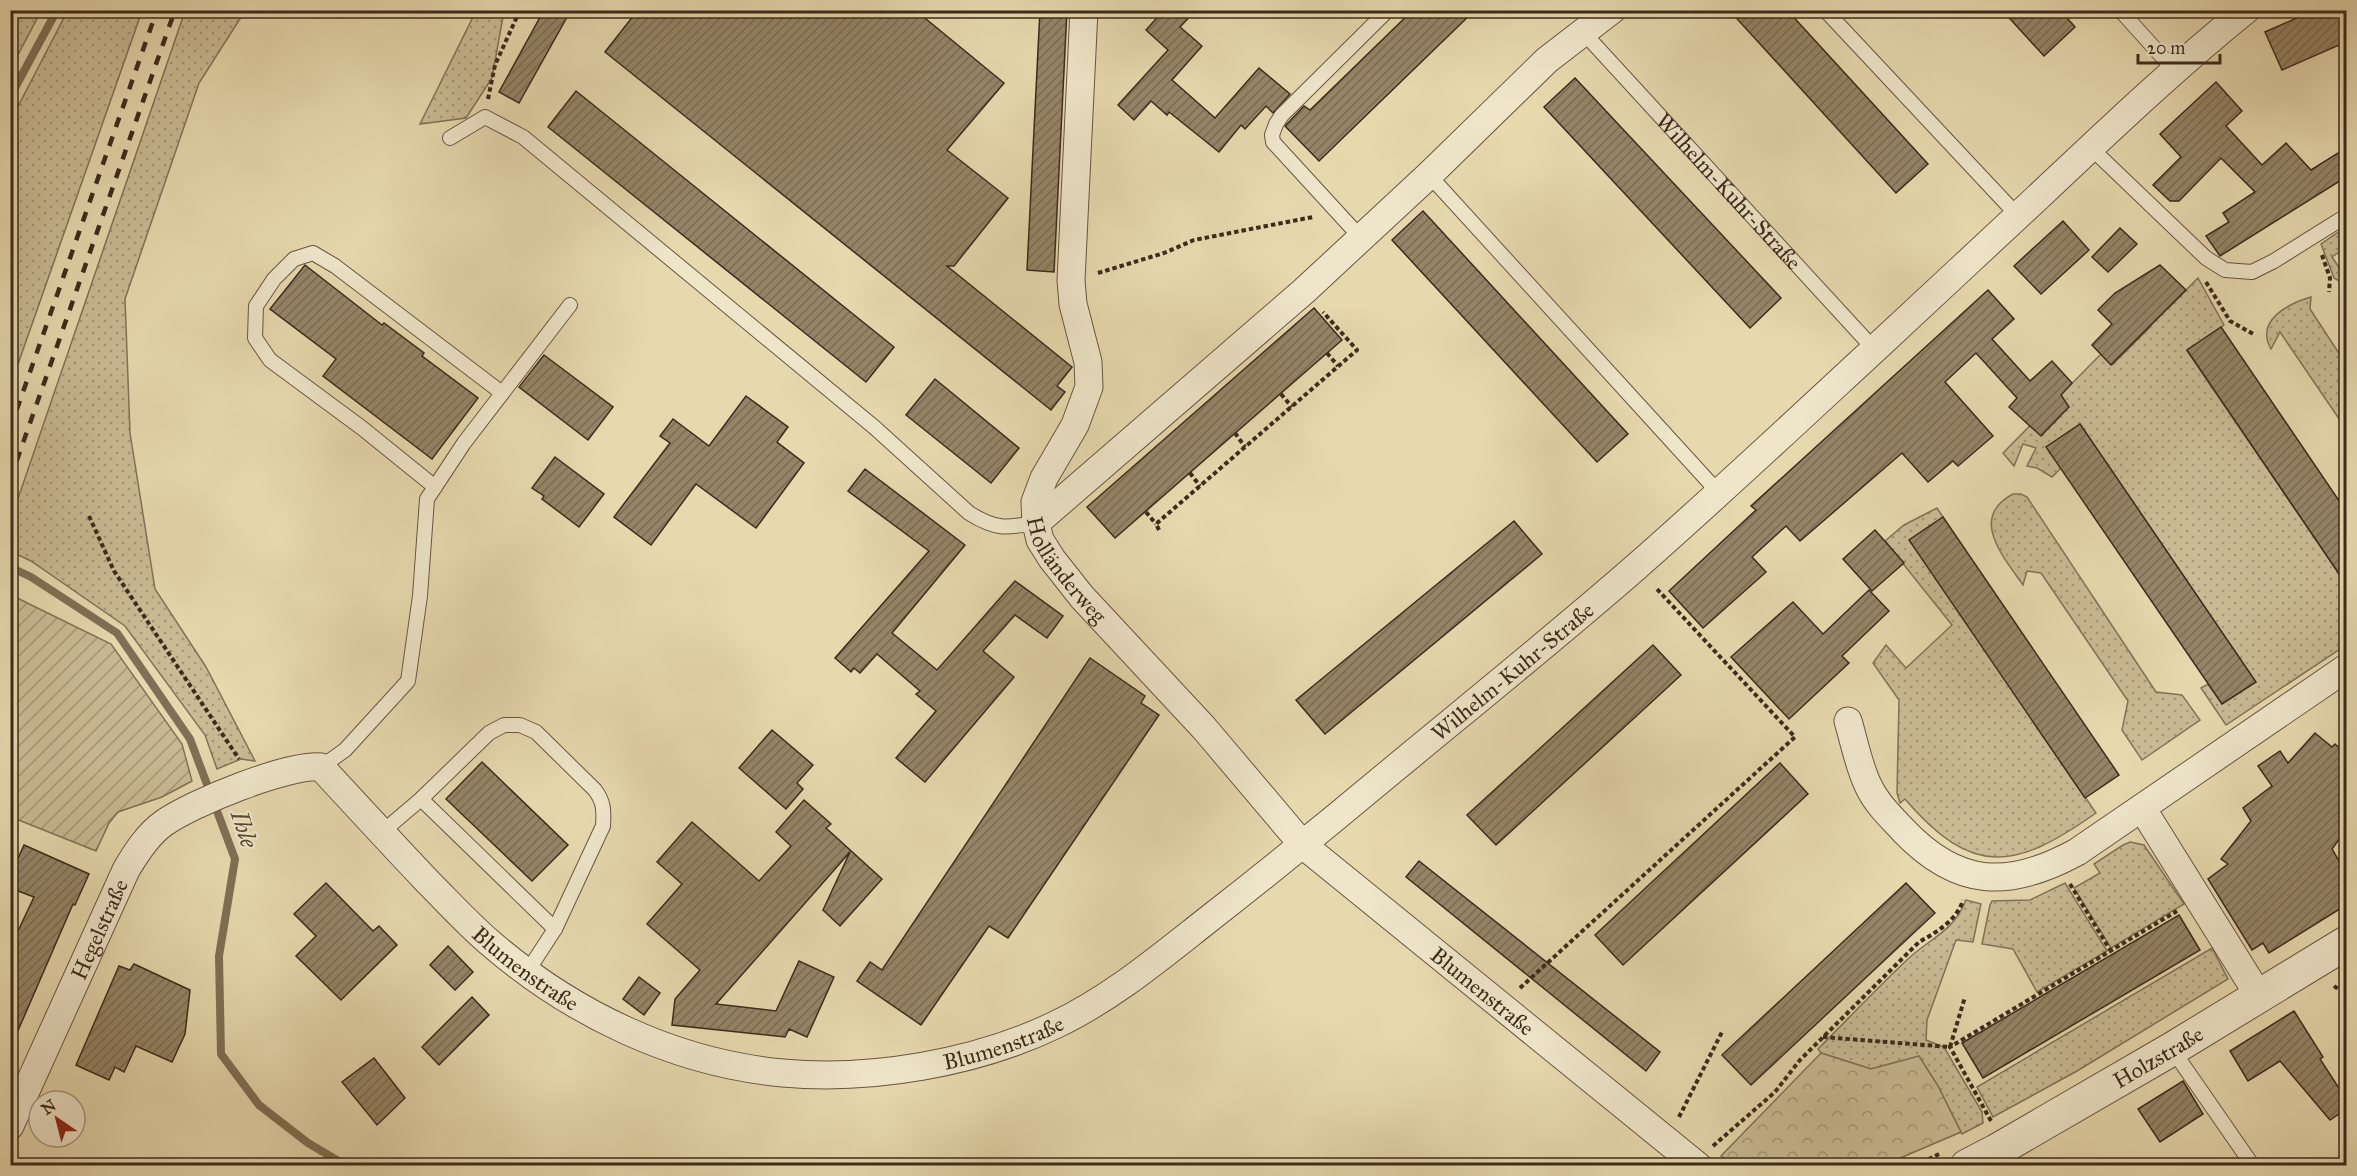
<svg xmlns="http://www.w3.org/2000/svg" width="2357" height="1176" viewBox="0 0 2357 1176" font-family="'IM FELL Great Primer',serif">
  <style>
    .grass { fill: url(#grass-dots); stroke: #837258; stroke-width: 1.5 }
    .park { fill: url(#park-crowns); stroke: #837258; stroke-width: 1.5 }
    .garden { fill: url(#garden-furrows); stroke: #837258; stroke-width: 1.5 }
    .lines { fill: none; stroke-linecap: round; stroke-linejoin: round }
    .stream { stroke: #807055; stroke-width: 8 }
    .building { fill: url(#building-hatch); stroke: #3c2a1b; stroke-width: 1.5 }
    .service-casing { stroke: #675640; stroke-width: 16 }
    .minor-casing { stroke: #675640; stroke-width: 29 }
    .tertiary-casing { stroke: #675640; stroke-width: 35 }
    .path { stroke: #3c2a1b; stroke-width: 4; stroke-dasharray: 4.5 3; stroke-linecap: butt }
    .service { stroke: #efe6ca; stroke-width: 14 }
    .minor { stroke: #efe6ca; stroke-width: 27 }
    .tertiary { stroke: #efe6ca; stroke-width: 33 }
    .rail { stroke: #3c2a1b; stroke-width: 4.5; stroke-dasharray: 10 10; stroke-linecap: butt }
    .labels { text-anchor: middle; stroke-width: 4.5; stroke-linejoin: round; paint-order: stroke }
    .street-label { font-size: 22px; fill: #3c2a1b; stroke: #efe6ca }
    .water-label { font-size: 24px; font-style: italic; fill: #584733; stroke: #efe6ca }
  </style>
  <defs>
    <pattern id="grass-dots" width="8" height="8" patternUnits="userSpaceOnUse" patternTransform="scale(1.5)"><rect width="8" height="8" fill="#cabb95"/><path d="M2 2h.1M6 6h.1" fill="none" stroke="#a59879" stroke-width="1.8" stroke-linecap="round"/></pattern>
    <pattern id="park-crowns" width="20" height="18" patternUnits="userSpaceOnUse" patternTransform="scale(1.5)"><rect width="20" height="18" fill="#cabb95"/><path d="M2 6a3 3 0 1 1 6 0M12 15a3 3 0 1 1 6 0" fill="none" stroke="#a59879"/></pattern>
    <pattern id="garden-furrows" width="10" height="10" patternUnits="userSpaceOnUse" patternTransform="scale(1.5)"><rect width="10" height="10" fill="#cabb95"/><path d="M-1 1l2-2M0 10L10 0M9 11l2-2" fill="none" stroke="#a59879"/></pattern>
    <pattern id="building-hatch" width="6" height="6" patternUnits="userSpaceOnUse" patternTransform="scale(1.5)"><rect width="6" height="6" fill="#958567"/><path d="M-1 1l2-2M0 6l6-6M5 7l2-2" fill="none" stroke="#7b6d54"/></pattern>
  </defs>
  <rect width="100%" height="100%" fill="#e7d9ae"/>
  <filter id="stains"><feTurbulence type="fractalNoise" baseFrequency=".00333" numOctaves="4"/><feColorMatrix values="0 0 0 0 .2 0 0 0 0 .09 0 0 0 0 .02 0 0 0 .5 -.17"/></filter>
  <radialGradient id="worn" r=".72"><stop offset=".6" stop-color="#630" stop-opacity="0"/><stop offset="1" stop-color="#630" stop-opacity=".3"/></radialGradient>
  <g class="grass">
    <polygon points="11,10 41,11 11,68 10,11"/>
    <polygon points="68,10 142,11 11,384 11,120"/>
    <polygon points="185,11 245,11 199,83 125,299 130,433 155,589 206,667 255,761 241,759 217,769 205,735 125,626 31,561 10,551 11,519"/>
    <polygon points="476,11 504,11 492,78 466,118 420,124"/>
    <polygon points="2346,227 2346,247 2332,257 2346,278 2341,282 2334,278 2321,244"/>
    <polygon points="2198,278 2224,325 2187,351 2346,584 2346,645 2226,725 2201,688 2208,684 2222,704 2255,681 2080,424 2047,447 2061,468 2052,477 2037,468 2027,466 2036,448 2023,444 2014,466 2003,453 2101,354 2112,365 2149,328 2159,296 2170,306"/>
    <path d="M2311,297L2310,309L2346,364V429L2280,332L2271,349C2255,321 2287,304 2311,297Z"/>
    <path d="M2013,494H2021L2027,497L2156,692L2182,695L2200,720L2142,760L2122,730L2128,701L2041,573L2027,571L2023,585C2004,557 1968,518 2013,494Z"/>
    <path d="M1937,508L1943,517L1910,540L2096,813C2015,870 1973,878 1905,799L1900,803L1897,793L1899,700L1873,663L1886,645L1906,668L1952,625L1885,541L1904,525Z"/>
    <polygon points="2130,842 2144,845 2184,904 2111,948 2074,888 2100,873 2094,864 2123,845"/>
    <polygon points="2065,883 2107,951 2037,992 2013,949 1982,944 1990,905 1992,901 2030,900"/>
    <path d="M1966,900L1981,904L1973,942L1956,940L1927,1020L1926,1040L1944,1047L1982,1112L1983,1123L1962,1134L1938,1086L1919,1056L1871,1069L1821,1053L1818,1049C1848,1019 1878,987 1909,958C1932,937 1954,931 1966,900Z"/>
    <polygon points="2212,948 2228,979 2077,1071 1993,1117 1977,1087"/>
  </g>
  <polygon class="park" points="1821,1053 1871,1069 1919,1056 1938,1086 1961,1132 1884,1165 1734,1165 1721,1156"/>
  <polygon class="garden" points="11,595 111,644 182,744 192,781 162,797 118,812 109,823 96,851 11,817"/>
  <g class="lines">
    <g class="stream">
      <polyline points="10,97 57,10"/>
      <polyline points="10,567 31,577 117,633 190,739 235,859 219,956 221,1054 259,1105 308,1143 347,1166"/>
    </g>
  </g>
  <g class="building">
    <polygon points="544,10 571,10 519,103 499,92"/>
    <polygon points="638,10 915,10 1004,83 947,150 1008,198 954,266 947,266 1072,367 1057,386 1065,392 1051,410 605,52"/>
    <polygon points="1040,10 1067,10 1054,272 1027,270"/>
    <polygon points="1164,10 1196,10 1180,27 1202,46 1172,80 1215,118 1259,68 1290,94 1273,113 1266,106 1245,129 1241,125 1219,152 1169,112 1167,115 1151,101 1134,120 1118,105 1168,50 1146,30"/>
    <polygon points="1413,10 1475,10 1319,161 1285,126 1304,106 1310,110"/>
    <polygon points="1729,10 1787,10 1928,164 1896,193"/>
    <polygon points="2002,10 2060,10 2075,27 2044,56"/>
    <polygon points="2315,10 2346,10 2346,42 2282,70 2265,32"/>
    <polygon points="1575,78 1781,298 1750,328 1544,107"/>
    <polygon points="2216,82 2242,111 2226,126 2262,165 2286,143 2311,170 2346,148 2346,177 2220,256 2206,236 2229,222 2223,213 2255,192 2221,158 2179,201 2170,201 2153,185 2181,157 2160,134"/>
    <polygon points="576,91 894,347 866,382 548,127"/>
    <polygon points="1423,211 1628,434 1597,462 1392,240"/>
    <polygon points="2063,221 2089,250 2041,294 2014,266"/>
    <polygon points="2120,228 2137,244 2108,272 2092,257"/>
    <polygon points="305,265 382,325 384,323 424,353 422,356 478,398 432,459 323,376 336,359 270,309"/>
    <polygon points="2160,265 2186,290 2111,365 2092,345 2112,324 2098,310 2115,293"/>
    <polygon points="1988,290 2014,319 1992,339 2030,381 2052,361 2072,383 2061,395 2069,407 2041,436 2009,407 2017,398 1976,353 1945,382 1993,436 1958,466 1953,461 1928,482 1902,453 1800,541 1786,526 1752,557 1766,572 1703,628 1669,591 1756,510 1751,506"/>
    <polygon points="1314,308 1342,340 1115,538 1087,507"/>
    <polygon points="2221,327 2346,511 2346,584 2187,350"/>
    <polygon points="544,355 613,407 588,440 519,387"/>
    <polygon points="935,379 1019,448 991,483 906,415"/>
    <polygon points="746,396 788,427 777,442 804,463 756,528 696,484 651,545 614,517 670,443 660,436 673,419 709,446"/>
    <polygon points="2080,424 2256,682 2222,704 2046,447"/>
    <polygon points="555,457 604,494 579,527 542,499 544,496 532,488"/>
    <polygon points="865,469 965,545 892,633 937,670 1015,581 1063,616 1047,638 1015,615 983,651 1014,677 925,782 896,758 936,711 916,694 920,691 877,654 860,673 854,668 851,672 835,658 929,551 848,491"/>
    <polygon points="1943,517 2119,775 2085,798 1909,540"/>
    <polygon points="1514,521 1542,554 1325,734 1296,700"/>
    <polygon points="1875,530 1904,563 1872,591 1843,559"/>
    <polygon points="1869,590 1889,611 1842,656 1849,663 1789,719 1731,657 1793,602 1823,634"/>
    <polygon points="1653,645 1681,675 1496,845 1467,815"/>
    <polygon points="1090,658 1145,696 1141,703 1159,715 1008,938 989,926 921,1025 857,981 870,962 882,970"/>
    <polygon points="772,730 813,765 797,783 803,789 786,809 739,768"/>
    <polygon points="2315,733 2332,747 2335,744 2346,754 2346,830 2332,849 2346,873 2346,905 2269,953 2263,943 2252,950 2208,879 2228,864 2221,859 2251,821 2243,808 2272,786 2258,766 2280,751 2288,763"/>
    <polygon points="482,762 568,845 532,881 446,799"/>
    <polygon points="1780,763 1808,794 1623,965 1595,935"/>
    <polygon points="804,800 831,824 826,828 882,879 840,926 823,910 850,852 716,1004 776,1011 799,961 834,977 807,1037 789,1029 785,1037 672,1025 675,999 700,970 647,924 682,884 657,862 692,822 759,881 791,846 776,832"/>
    <polygon points="24,845 89,874 75,905 73,904 10,1049 10,948 34,897 10,888 10,860 16,863"/>
    <polygon points="1419,861 1660,1052 1646,1071 1406,877"/>
    <polygon points="326,883 373,931 379,926 397,945 341,1000 296,956 316,936 294,914"/>
    <polygon points="1906,883 1935,913 1751,1085 1722,1055"/>
    <polygon points="2179,915 2200,950 1983,1078 1962,1043"/>
    <polygon points="448,946 473,972 455,990 430,965"/>
    <polygon points="134,964 190,990 185,1034 172,1062 136,1046 124,1072 115,1067 109,1080 76,1065 119,966 130,970"/>
    <polygon points="639,977 660,993 644,1015 623,999"/>
    <polygon points="472,997 489,1015 439,1065 422,1047"/>
    <polygon points="2294,1011 2323,1057 2320,1059 2346,1099 2346,1109 2330,1120 2280,1061 2248,1081 2230,1051"/>
    <polygon points="374,1058 405,1098 377,1125 342,1082"/>
    <polygon points="2183,1081 2203,1114 2160,1142 2138,1109"/>
  </g>
  <g class="lines">
    <g class="service-casing">
      <g id="service">
        <polyline points="1825,10 2018,216"/>
        <polyline points="2120,10 2175,71"/>
        <path id="s1" d="M1583,32L1874,349"/>
        <path d="M450,138L485,117L523,137L874,427L969,513C996,530 1006,528 1036,523"/>
        <polyline points="2091,148 2206,258 2225,270 2252,272 2274,261 2346,216"/>
        <polyline points="1429,175 1719,493"/>
        <polyline points="1362,239 1273,142 1272,135 1276,124 1282,115 1388,10"/>
        <polyline points="435,487 362,428 270,360 255,338 256,306 274,279 294,259 313,253 335,266 502,393"/>
        <polyline points="321,767 345,750 408,681 420,596 427,499 464,443 570,305"/>
        <polyline points="421,799 555,929"/>
        <path d="M381,833L421,799L489,733L504,725H520L536,732L595,790C604,802 604,811 603,826L555,929L527,972"/>
        <polyline points="2172,1049 2253,1166"/>
      </g>
    </g>
    <g class="minor-casing">
      <g id="minor">
        <path id="s2" d="M1084,10L1071,280L1073,304L1088,362L1089,387L1075,425L1044,478L1035,502L1036,523L1040,540L1052,559L1082,597L1204,728L1303,845L1698,1166"/>
        <polyline points="1036,523 1304,291 1429,175 1547,60 1612,10"/>
        <path d="M1848,721C1854,741 1858,763 1867,783C1875,802 1889,815 1903,830C1958,888 2009,889 2077,852L2346,668"/>
        <polyline points="2142,808 2259,996"/>
        <path id="s3" d="M10,1126L126,870C136,853 148,834 164,823C192,803 288,764 321,767C356,805 392,844 428,882C448,902 467,923 489,942C571,1013 674,1063 783,1073C871,1081 976,1063 1055,1025C1110,999 1158,959 1205,922C1269,872 1332,821 1394,769C1475,702 1557,636 1636,567C1718,495 1798,420 1878,346C1931,296 1985,247 2038,197C2106,133 2173,69 2246,10"/>
      </g>
    </g>
    <g class="tertiary-casing">
      <g id="tertiary">
        <path id="s4" d="M1967,1166L1996,1151L2172,1049L2346,943"/>
      </g>
    </g>
    <g class="path">
      <polyline points="488,99 495,65 520,10"/>
      <polyline points="2322,255 2330,278 2329,292"/>
      <polyline points="1098,273 1164,253 1194,240 1313,217"/>
      <polyline points="2206,282 2230,321 2255,335"/>
      <polyline points="1327,353 1338,366"/>
      <polyline points="1281,394 1292,407"/>
      <polyline points="1235,433 1245,447"/>
      <polyline points="1190,473 1200,486"/>
      <polyline points="1146,512 1156,524"/>
      <polyline points="89,516 114,571 239,759"/>
      <polyline points="1159,530 1156,524 1357,350 1323,312"/>
      <polyline points="2070,884 2110,950"/>
      <polyline points="2334,986 2346,995"/>
      <polyline points="1520,988 1795,737 1655,587"/>
      <polyline points="1823,1037 1950,1047 1965,997"/>
      <polyline points="1679,1117 1722,1032"/>
      <polyline points="1991,1121 1950,1047 2177,911"/>
      <path d="M1713,1146L1775,1092L1800,1060L1919,942C1937,932 1957,920 1963,900"/>
      <polyline points="1915,1166 1939,1154"/>
    </g>
    <use href="#service" class="service"/>
    <use href="#minor" class="minor"/>
    <use href="#tertiary" class="tertiary"/>
    <g class="rail">
      <polyline points="10,429 157,10"/>
      <polyline points="10,480 175,10"/>
    </g>
  </g>
  <g class="labels">
    <g class="street-label">
      <text dy="8" stroke="none"><textPath href="#s1" startOffset="216">Wilhelm-Kuhr-Straße</textPath></text>
      <text dy="8" stroke="none"><textPath href="#s2" startOffset="584">Holländerweg</textPath></text>
      <text dy="8" stroke="none"><textPath href="#s3" startOffset="1938">Wilhelm-Kuhr-Straße</textPath></text>
      <text dy="8" stroke="none"><textPath href="#s3" startOffset="216">Hegelstraße</textPath></text>
      <text dy="8" stroke="none"><textPath href="#s3" startOffset="798">Blumenstraße</textPath></text>
      <text dy="8" stroke="none"><textPath href="#s2" startOffset="1180">Blumenstraße</textPath></text>
      <text dy="8" stroke="none"><textPath href="#s3" startOffset="1304">Blumenstraße</textPath></text>
      <text dy="8" stroke="none"><textPath href="#s4" startOffset="220">Holzstraße</textPath></text>
    </g>
    <g class="water-label">
      <text transform="translate(244 829) rotate(72)" y="8">Ihle</text>
    </g>
  </g>
  <rect width="2357" height="1176" fill="none" stroke="#e7d9ae" stroke-width="36"/>
  <rect x="12" y="12" width="2333" height="1152" fill="none" stroke="#3c2a1b" stroke-width="3"/>
  <rect x="18" y="18" width="2321" height="1140" fill="none" stroke="#3c2a1b" stroke-width="1.5"/>
  <g transform="translate(57 1119) rotate(325)"><circle r="28" fill="#efe6ca" stroke="#a79b84" stroke-width="1.5"/>
  <path d="M0-4.5L10 22L0 15L-10 22Z" fill="#8f2418"/>
  <text y="-9" font-size="16" font-weight="bold" text-anchor="middle" fill="#3c2a1b">N</text>
  </g>
  <path d="M2138 54v9h82v-9" fill="none" stroke="#3c2a1b" stroke-width="3"/>
  <text x="2147" y="54" font-size="18" fill="#3c2a1b" stroke="#efe6ca" stroke-width="4.5" paint-order="stroke">20 m</text>
  <rect width="100%" height="100%" filter="url(#stains)"/>
  <rect width="100%" height="100%" fill="url(#worn)"/>
</svg>
